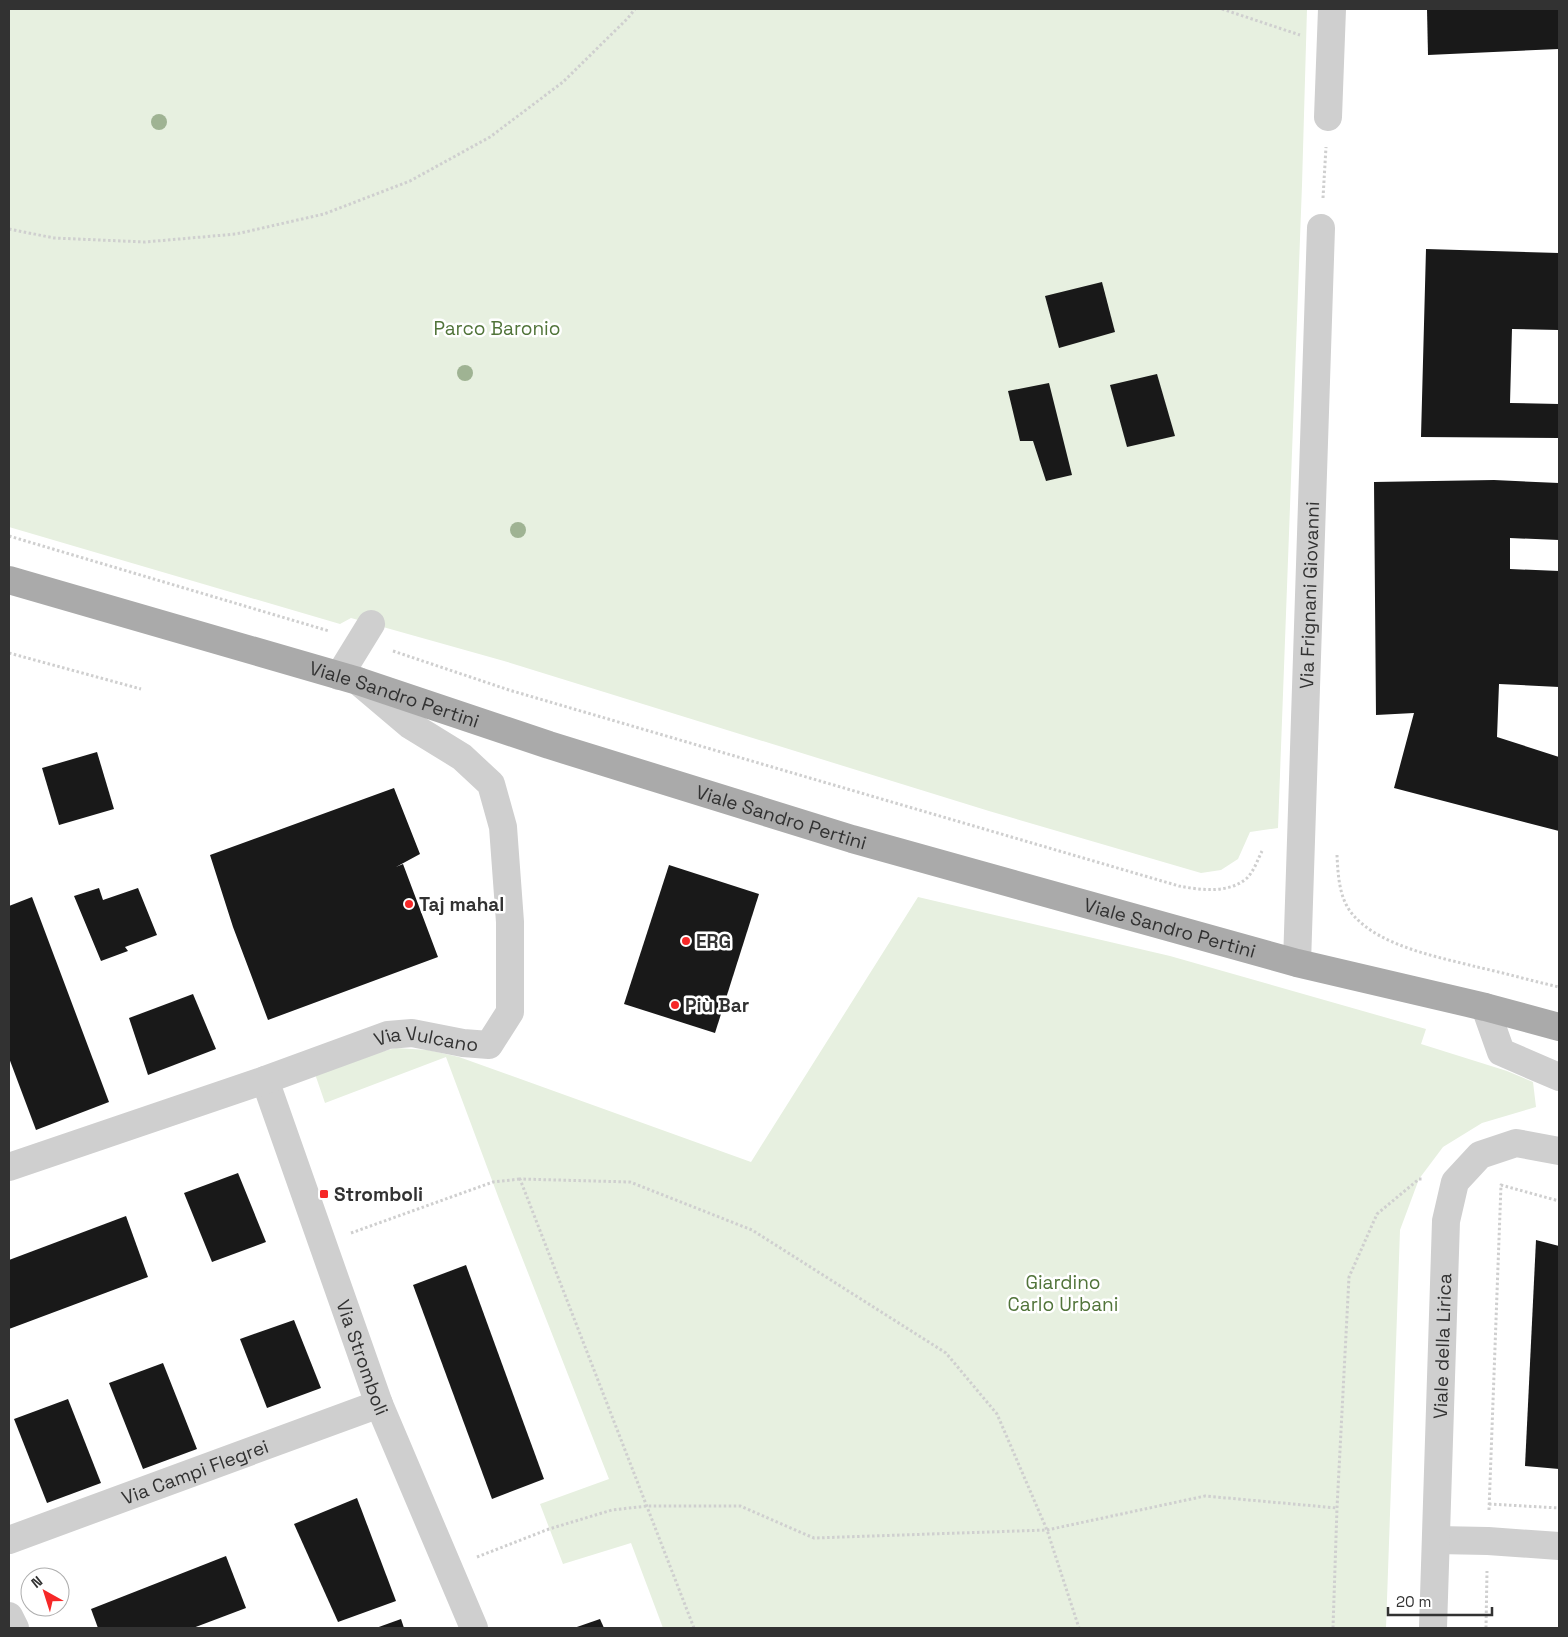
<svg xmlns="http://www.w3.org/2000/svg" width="1568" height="1637" viewBox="0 0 1568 1637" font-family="'Space Grotesk',sans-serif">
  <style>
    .green { fill: #e7f0e0 }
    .building { fill: #191919 }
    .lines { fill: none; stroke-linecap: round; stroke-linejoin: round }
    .path { stroke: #cfcfcf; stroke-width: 3; stroke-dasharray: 2.5 2.5; stroke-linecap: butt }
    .minor { stroke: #cfcfcf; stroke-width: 28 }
    .major { stroke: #aaa; stroke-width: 28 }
    .tree { fill: #9fb393 }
    .poi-dot { fill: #f62828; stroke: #fff; stroke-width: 2 }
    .labels { text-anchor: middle; stroke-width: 5; stroke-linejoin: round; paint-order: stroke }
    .park-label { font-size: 19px; fill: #51743a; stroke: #fff }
    .street-label { font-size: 19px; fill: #323232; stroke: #fff }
    .poi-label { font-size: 19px; font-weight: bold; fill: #323232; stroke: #fff; text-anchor: start }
  </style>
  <rect width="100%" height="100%" fill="#fff"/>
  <g class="green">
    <polygon points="9,9 1307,9 1302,185 1278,828 1250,832 1238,859 1221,870 1201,873 989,811 504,661 351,618 340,624 9,527"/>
    <polygon points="918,897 1170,956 1426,1029 1421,1044 1507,1071 1533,1082 1536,1107 1482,1123 1443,1147 1419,1179 1400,1230 1386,1628 663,1628 631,1543 563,1564 540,1504 609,1479 499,1199 446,1057 325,1103 315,1074 358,1058 396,1048 428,1050 459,1057 751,1162"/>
  </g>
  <g class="building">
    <polygon points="1427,9 1559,9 1559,49 1428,55"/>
    <polygon points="1426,249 1559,253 1559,330 1512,329 1510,403 1559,404 1559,438 1421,437"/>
    <polygon points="1102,282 1115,332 1059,348 1045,296"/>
    <polygon points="1157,374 1175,436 1127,447 1110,385"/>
    <polygon points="1049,383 1072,475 1046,481 1033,441 1020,441 1008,391"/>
    <polygon points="1494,480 1559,483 1559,540 1510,538 1510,569 1559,571 1559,687 1499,684 1497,737 1559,757 1559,831 1394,788 1414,713 1376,715 1374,482"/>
    <polygon points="97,752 114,809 59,825 42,768"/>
    <polygon points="394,788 420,854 396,867 403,864 438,957 268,1020 233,927 210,855"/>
    <polygon points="669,865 759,894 715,1033 624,1004"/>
    <polygon points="99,888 103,900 138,888 157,935 125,947 128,951 101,961 74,896"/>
    <polygon points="32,897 109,1102 36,1130 9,1058 9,906"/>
    <polygon points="193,994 216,1049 148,1075 129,1018"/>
    <polygon points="238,1173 266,1242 212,1262 184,1193"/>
    <polygon points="126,1216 148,1277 9,1329 9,1260"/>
    <polygon points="1536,1240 1559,1246 1559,1469 1525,1466"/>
    <polygon points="466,1265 544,1479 492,1499 413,1285"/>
    <polygon points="294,1320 321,1388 267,1408 240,1339"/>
    <polygon points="163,1363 197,1449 143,1469 109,1383"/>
    <polygon points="68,1399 101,1483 47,1503 14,1419"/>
    <polygon points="357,1498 396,1601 338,1622 294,1524"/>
    <polygon points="226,1556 246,1608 193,1628 98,1628 91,1609"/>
    <polygon points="401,1619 404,1628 376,1628"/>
    <polygon points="600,1619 604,1628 574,1628"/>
  </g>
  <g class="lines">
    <g class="path">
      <polyline points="1222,9 1300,35"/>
      <polyline points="1323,198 1326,147"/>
      <polyline points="9,229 54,238 145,242 236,234 324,214 410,181 490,137 563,82 628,18 635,9"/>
      <polyline points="9,536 329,631"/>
      <path d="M393,651L509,690L1179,886C1200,890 1229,894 1247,878C1254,871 1258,859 1262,851"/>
      <polyline points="9,653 141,689"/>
      <path d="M1337,855C1338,875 1339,900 1354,916C1382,947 1439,957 1477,967C1505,973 1532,981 1559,987"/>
      <polyline points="351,1233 493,1182 520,1179"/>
      <polyline points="1489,1504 1559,1508"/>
      <polyline points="1489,1510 1501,1185 1559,1201"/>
      <polyline points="477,1557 549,1529 612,1510 647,1506 740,1506 814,1538 1047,1530 1205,1496 1337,1508"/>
      <polyline points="694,1628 520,1179 630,1182 752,1230 946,1353 997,1414 1047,1530 1079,1628"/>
      <polyline points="1333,1628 1337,1508 1349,1277 1377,1214 1419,1179 1423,1179"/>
      <polyline points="1486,1628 1487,1571"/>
    </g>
    <g class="minor">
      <polyline points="1328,117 1332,9"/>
      <polyline points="339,676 371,624"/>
      <path id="s1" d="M1297,963L1321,228"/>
      <polyline points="1485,1007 1501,1052 1559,1077"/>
      <path id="s2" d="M265,1080L379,1404L474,1628"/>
      <path id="s3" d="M9,1167L265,1080L388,1035L412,1033L463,1043L489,1045L510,1012V922L503,827L491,784L462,757L410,725L358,681"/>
      <path id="s4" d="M9,1540L379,1404"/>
      <polyline points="1437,1540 1488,1541 1559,1546"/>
      <polyline points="9,1616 15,1628"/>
      <path id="s5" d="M1433,1628L1446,1221L1455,1182L1480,1155L1516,1143L1559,1151"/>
    </g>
    <path class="major" id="s6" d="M9,580L358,681L549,745L852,839L1297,963L1485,1007L1559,1027"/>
  </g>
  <g class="tree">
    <circle cx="159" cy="122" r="8"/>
    <circle cx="465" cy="373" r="8"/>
    <circle cx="518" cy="530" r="8"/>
  </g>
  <g class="poi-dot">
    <circle cx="409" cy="904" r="5"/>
    <circle cx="686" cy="941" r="5"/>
    <circle cx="675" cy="1005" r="5"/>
    <rect x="319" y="1189" width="10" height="10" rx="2.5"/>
  </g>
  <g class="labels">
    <g class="park-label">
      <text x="497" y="335">Parco Baronio</text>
      <text x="1063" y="1289">Giardino<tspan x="1063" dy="22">Carlo Urbani</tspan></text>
    </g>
    <g class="street-label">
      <text dy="7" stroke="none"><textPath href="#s1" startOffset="368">Via Frignani Giovanni</textPath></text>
      <text dy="7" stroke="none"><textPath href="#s6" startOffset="402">Viale Sandro Pertini</textPath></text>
      <text dy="7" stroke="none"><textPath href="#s6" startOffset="808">Viale Sandro Pertini</textPath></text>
      <text dy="7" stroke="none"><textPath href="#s6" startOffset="1212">Viale Sandro Pertini</textPath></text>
      <text dy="7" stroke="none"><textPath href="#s3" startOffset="440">Via Vulcano</textPath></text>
      <text dy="7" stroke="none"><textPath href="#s5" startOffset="282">Viale della Lirica</textPath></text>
      <text dy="7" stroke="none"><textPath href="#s2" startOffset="294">Via Stromboli</textPath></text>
      <text dy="7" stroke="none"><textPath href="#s4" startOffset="198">Via Campi Flegrei</textPath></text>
    </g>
    <g class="poi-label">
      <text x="419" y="911">Taj mahal</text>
      <text x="696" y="948">ERG</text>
      <text x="685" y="1012">Più Bar</text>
      <text x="334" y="1201">Stromboli</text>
    </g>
  </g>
  <rect width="1568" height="1637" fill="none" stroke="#323232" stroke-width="20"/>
  <g transform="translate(45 1592) rotate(321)"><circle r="24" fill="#ffffff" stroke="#adadad"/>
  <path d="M0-4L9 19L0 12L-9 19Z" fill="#f62828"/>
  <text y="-8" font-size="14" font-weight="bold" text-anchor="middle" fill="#323232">N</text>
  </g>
  <path d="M1388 1607v8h104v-8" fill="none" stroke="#323232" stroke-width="2.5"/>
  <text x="1396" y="1607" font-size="15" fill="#323232" stroke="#ffffff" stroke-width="4" paint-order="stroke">20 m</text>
</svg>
